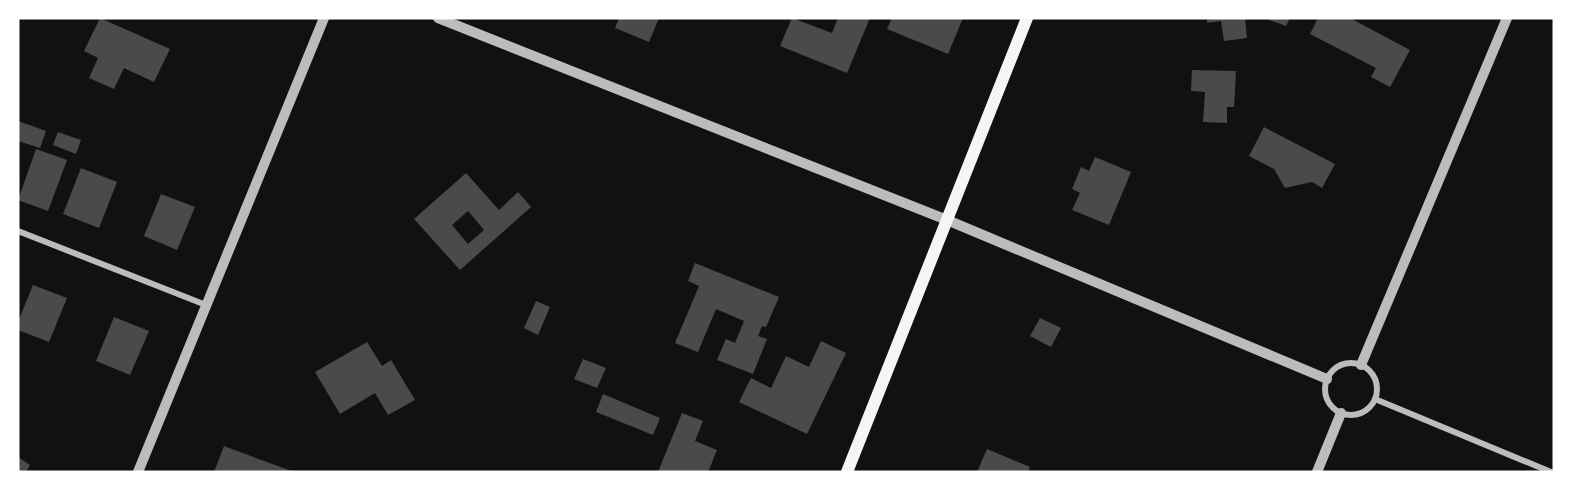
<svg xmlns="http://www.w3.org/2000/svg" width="1572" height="490" viewBox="0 0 1572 490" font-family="'Golos Text',sans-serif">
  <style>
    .building { fill: #4a4a4a; fill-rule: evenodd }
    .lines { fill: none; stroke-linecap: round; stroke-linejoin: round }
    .minor { stroke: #bcbcbc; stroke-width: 6 }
    .tertiary { stroke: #bcbcbc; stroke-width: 10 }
    .secondary { stroke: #f5f5f5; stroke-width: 12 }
  </style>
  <rect width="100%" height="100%" fill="#111"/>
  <g class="building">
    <polygon points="100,18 170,49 154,82 124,68 114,89 89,78 98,58 84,51"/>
    <polygon points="619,18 659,18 649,42 615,28"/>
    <polygon points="792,18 832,33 838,18 870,18 847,73 780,46"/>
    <polygon points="892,18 963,18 948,54 887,29"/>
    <polygon points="1207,18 1245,18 1247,38 1224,41 1221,21 1207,23"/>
    <polygon points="1270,18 1290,18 1286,26 1269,20"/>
    <polygon points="1318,18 1350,18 1410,50 1390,87 1371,77 1376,68 1310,34"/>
    <polygon points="1192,70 1236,71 1234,107 1227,107 1227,123 1203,122 1205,92 1191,91"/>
    <polygon points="18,121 46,131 40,148 18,141"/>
    <polygon points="1264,127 1335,164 1322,188 1312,182 1285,188 1274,169 1249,156"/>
    <polygon points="58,132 81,140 76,154 53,145"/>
    <polygon points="36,149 67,160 48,211 18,200"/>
    <polygon points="1095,157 1131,172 1109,225 1072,210 1080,193 1072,189 1081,167 1089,171"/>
    <polygon points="81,168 117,182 99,228 63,214"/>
    <path d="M466,173L499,210L518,192L531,207L460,270L414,219ZM468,211L484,230L468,244L452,225Z"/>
    <polygon points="161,194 195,207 177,250 144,236"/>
    <polygon points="695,263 779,297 766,327 762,326 758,336 767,339 753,374 717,360 726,339 735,343 744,321 716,309 698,352 675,343 699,286 688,281"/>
    <polygon points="33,285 67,298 49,342 18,330 18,322"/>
    <polygon points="536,301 550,307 538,335 524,328"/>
    <polygon points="114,317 149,331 130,375 96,361"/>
    <polygon points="1040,318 1061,328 1051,347 1030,336"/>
    <polygon points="821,341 846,353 807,434 739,402 751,378 771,388 786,356 809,367"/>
    <polygon points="367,342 382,366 391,360 415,400 388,415 375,393 340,414 315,372"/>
    <polygon points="583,359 606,368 597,388 574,379"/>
    <polygon points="603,394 660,418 653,435 596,412"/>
    <polygon points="682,413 703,421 695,441 717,450 708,472 658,472"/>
    <polygon points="224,446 294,472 214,472"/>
    <polygon points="987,449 1030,467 1028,472 977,472"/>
    <polygon points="18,457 30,465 26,472 18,472"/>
  </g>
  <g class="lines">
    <g class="minor">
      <polyline points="18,231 206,305"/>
      <circle cx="1351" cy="389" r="26"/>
      <polyline points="1375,399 1551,472"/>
    </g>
    <g class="tertiary">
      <polyline points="438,18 947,220 1327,379"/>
      <polyline points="1361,365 1507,18"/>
      <polyline points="138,472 324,18"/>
      <polyline points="1317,472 1341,413"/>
    </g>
    <polyline class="secondary" points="847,472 1027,18"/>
  </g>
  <rect width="1572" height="490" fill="none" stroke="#ffffff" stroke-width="39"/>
</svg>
